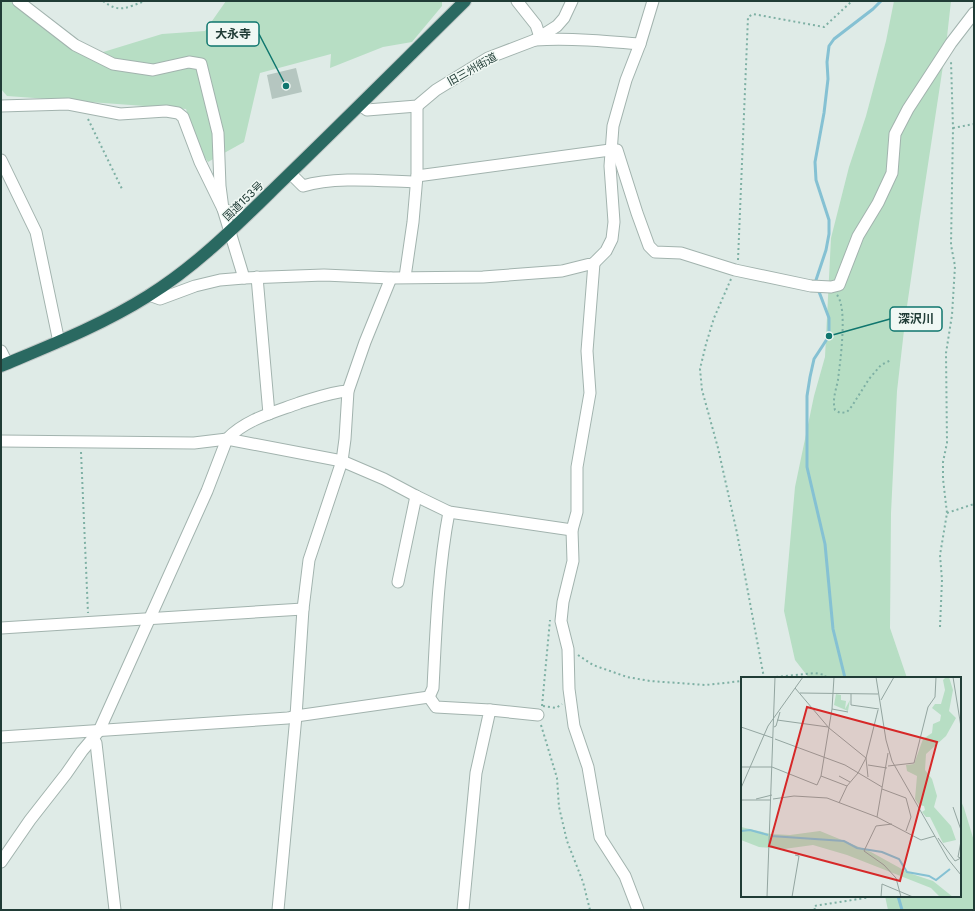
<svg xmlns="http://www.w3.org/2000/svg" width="975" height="911" viewBox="0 0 975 911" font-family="Inter,'Noto Sans JP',sans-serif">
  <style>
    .green { fill: #b7dec4 }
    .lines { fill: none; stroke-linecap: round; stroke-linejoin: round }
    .stream { stroke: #85c1d3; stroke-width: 3 }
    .building { fill: #b5c6c0 }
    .minor-casing { stroke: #a2b3ae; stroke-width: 13 }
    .highway-casing { stroke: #c1c8c7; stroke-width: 14 }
    .path { stroke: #7eb0a4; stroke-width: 2; stroke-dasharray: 2 3; stroke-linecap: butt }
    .minor { stroke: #fff; stroke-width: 11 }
    .highway { stroke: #2a6961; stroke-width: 12 }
    .labels { text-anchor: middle; stroke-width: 3; stroke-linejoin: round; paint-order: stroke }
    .street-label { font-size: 11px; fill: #203c36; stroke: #f0f8f4 }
    .inset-river { fill: none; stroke: #85c1d3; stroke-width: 2 }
    .inset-road { fill: none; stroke: #93a5a0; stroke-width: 1 }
    .view { fill: #d62828; fill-opacity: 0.15; stroke: #d62828; stroke-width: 2 }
    .inset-edge { fill: none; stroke: #203c36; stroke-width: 2 }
    .leader { fill: none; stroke: #0f766e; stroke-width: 1.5 }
    .callout-dot { fill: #0f766e; stroke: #f0f8f4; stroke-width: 1.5 }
    .callout { fill: #f0f8f4; stroke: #0f766e; stroke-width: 1.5 }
    .callout-label { font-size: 12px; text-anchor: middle; font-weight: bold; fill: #203c36 }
  </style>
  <rect width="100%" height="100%" fill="#dfebe7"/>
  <g class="green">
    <polygon points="1,1 10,1 53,36 100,53 162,34 205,31 226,1 442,1 442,6 412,42 383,47 330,68 331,54 260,73 244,142 208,162 198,148 186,109 7,96 1,89"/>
    <polygon points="894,1 951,1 946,46 920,217 906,313 897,391 891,513 890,628 907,678 809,678 795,660 784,611 795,487 814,396 825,357 831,238 849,167 866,116 886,41"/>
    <polygon points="960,799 964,808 974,841 974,910 888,910 885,896 960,896"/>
  </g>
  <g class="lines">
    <g class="stream">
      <polyline points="817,283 816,280 826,250 829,234 829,220 816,180 815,162 824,113 828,79 827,62 829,46 834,39 873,9 881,1"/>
      <polyline points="818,289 829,318 829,336 814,359 810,377 807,396 807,467 825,544 833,629 845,678"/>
      <polyline points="898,896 902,910"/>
    </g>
  </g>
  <polygon class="building" points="296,68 302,92 272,99 267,75"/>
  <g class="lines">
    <g class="minor-casing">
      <g id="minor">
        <polyline points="18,1 75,45 113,64 153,70 189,62 201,64 218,133 220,186 223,209 245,217"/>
        <polyline points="517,1 536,25 540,37"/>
        <path d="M535,40C570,38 605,41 640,44"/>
        <polyline points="360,105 367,110 417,106 436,90 488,58 535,40 557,26 564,18 572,1"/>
        <polyline points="1,106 68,104 120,114 166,111 178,113 183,117 200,162 223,209 244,278"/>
        <polyline points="1,160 36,232 59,342"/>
        <path d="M290,173L303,186C335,176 382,181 416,182"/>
        <polyline points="417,176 610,150 617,150 637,213 649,246 655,252 681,253 735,270 811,286 831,287 839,285 858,236 878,203 892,173 895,134 908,109 951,43 974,13"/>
        <polyline points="594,263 587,351 590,393 577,467 577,512 572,530 573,561 563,602 561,621 568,649 569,689 574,726 588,767 600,837 625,876 638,910"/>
        <polyline points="257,277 269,414"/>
        <polyline points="405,277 413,222 417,176 417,106"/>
        <polyline points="149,295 160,299 195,286 220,280 244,278 324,275 391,278 483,277 562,271 594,263 606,251 612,239 614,222 610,166 613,126 626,80 640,44 653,1"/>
        <polyline points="1,351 7,363"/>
        <polyline points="1,441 194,443 227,439 342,461 384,479 416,496 449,512 572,530"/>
        <polyline points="398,582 416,496"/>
        <polyline points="1,628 303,609"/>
        <polyline points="429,697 436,707 490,710 476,773 463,910"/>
        <path d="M429,697L433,688C436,629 438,570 449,512"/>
        <polyline points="490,710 538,715"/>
        <polyline points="1,737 288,718 296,716 429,697"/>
        <polyline points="93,738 96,743 115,910"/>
        <path d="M1,862L30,820L66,774L82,751L99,731L207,491L227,439C246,419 275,412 299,403C316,398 331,392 348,391"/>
        <polyline points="278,910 296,716 303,609 309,560 342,461 345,439 348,391 365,342 391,278"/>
      </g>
    </g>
    <g class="highway-casing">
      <path id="highway" d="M1,366C51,345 102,325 148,296C198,265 240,222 281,182C343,122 404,61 465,1"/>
    </g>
    <g class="path">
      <path d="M103,1C120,14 127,7 145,1"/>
      <polyline points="88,119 123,191"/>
      <polyline points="953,128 974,124"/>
      <polyline points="738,260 748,17 753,14 824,27 852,1"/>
      <polyline points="731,279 714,318 706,344 700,369 702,390 718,448 737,533 764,678"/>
      <path d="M837,295C848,308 840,362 838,380C836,390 832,400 835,410L840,413L847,412L852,406L869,379L881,365L891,360"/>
      <polyline points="81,452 88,613"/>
      <polyline points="947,513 974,504"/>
      <polyline points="940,627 942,580 940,555 947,513 943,479 943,462 947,443 946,353 952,315 955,266 951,245 953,128 951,61"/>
      <polyline points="578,655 593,665 627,677 650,681 706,685 742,681"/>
      <polyline points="766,678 815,673 825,675 826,678"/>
      <polyline points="542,706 550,620"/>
      <polyline points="543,706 556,708 562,704"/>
      <polyline points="541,725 557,778 559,807 567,841 583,882 590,910"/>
      <polyline points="815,910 814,906 865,898 869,896"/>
    </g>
    <use href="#minor" class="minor"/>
    <use href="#highway" class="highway"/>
  </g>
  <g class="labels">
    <g class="street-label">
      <text transform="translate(472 69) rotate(-29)" y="4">旧三州街道</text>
      <text transform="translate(243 201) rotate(-44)" y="4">国道153号</text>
    </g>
  </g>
  <g transform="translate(741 677)">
    <rect width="220" height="220" fill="#dfebe7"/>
    <path d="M205,0H208L212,13L208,34L215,41L205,59L185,77L184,93L191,102L196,119L193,130L210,149L215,163L202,166L189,140H185L181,135L184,133L183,129L178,128L174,122L176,99L166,94L165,88L173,87L182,62L191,56L192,47L199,44L200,38L191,31L194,27H200L204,13L202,3ZM95,17L100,18V23L105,24L104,32L109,23L107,34L93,28ZM0,150L30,157L49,158L79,154L130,175L168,196L192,204L212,220H199L190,211L106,178L72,168L43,172L18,170L0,163Z" fill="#b7dec4"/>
    <path class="inset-river" d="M0,154L9,153L27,158M30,159L103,164L116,171L141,175L158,182L166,195L188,199L195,203L209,192"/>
    <path class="inset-road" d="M135,0L145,63L151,84L207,182L220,198M212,0L220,50M54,11L88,51L125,81L127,100M59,16L137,17M110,17V28L138,32M140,23L153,0M91,32L107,35M36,43L87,50M0,50L32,61M33,50L35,49L39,35M34,62L104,88L141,110M147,76L136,140L180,163L194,159M127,88L146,91M147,89L173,86L187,30L194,20L195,0M0,90H31L76,108L80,99L91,32L93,0M80,99L106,109M98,99L109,105M0,111L27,49L62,0M141,112L165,121L170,140L165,154M15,122L31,118M32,122L53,119L86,121L136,140M0,123H30M98,126L106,109L117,96L125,81L137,33M212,130L220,153M151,147L135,149L123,174L143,188L155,201L160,220M197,161L214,184L220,181M220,181L217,180L220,164M26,220L34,0M51,220L58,179L54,178M140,220L141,207L172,220"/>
    <path class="view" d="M66,30L196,65L159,204L28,169Z"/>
    <rect width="220" height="220" class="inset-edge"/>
  </g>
  <path class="leader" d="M286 86L259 34M829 336L890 319"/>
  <g class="callout-dot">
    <circle cx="286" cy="86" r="4"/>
    <circle cx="829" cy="336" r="4"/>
  </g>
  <g class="callout">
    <rect x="207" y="22" width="52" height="24" rx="4"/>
    <rect x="890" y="307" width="52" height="24" rx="4"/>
  </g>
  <g class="callout-label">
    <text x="233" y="38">大永寺</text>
    <text x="916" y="323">深沢川</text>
  </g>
  <rect width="975" height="911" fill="none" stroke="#203c36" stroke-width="4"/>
</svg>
